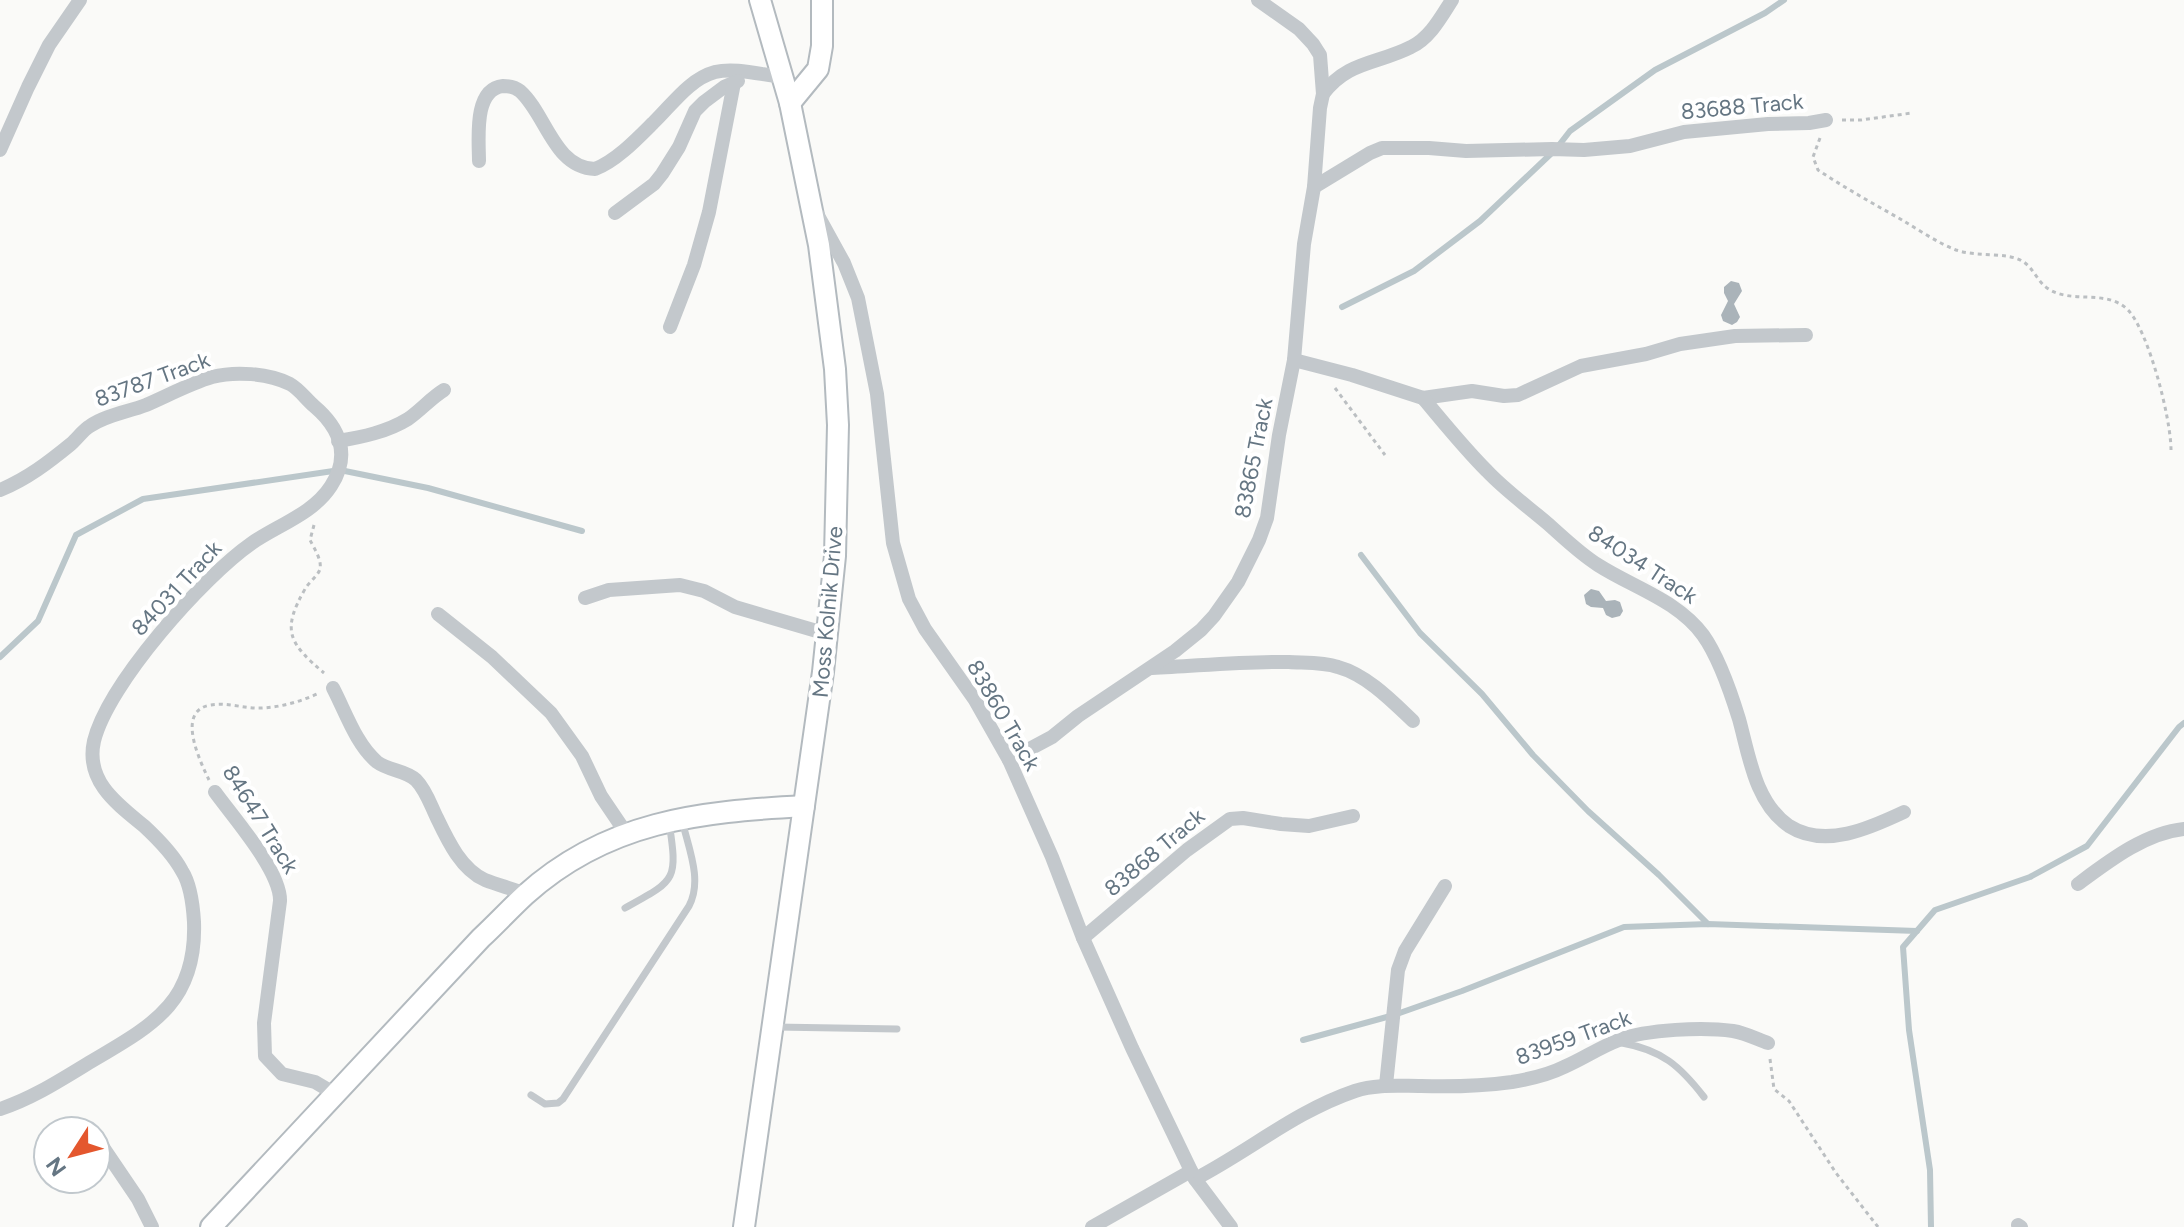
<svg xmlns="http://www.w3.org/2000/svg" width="2184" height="1227" viewBox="0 0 2184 1227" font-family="Figtree,sans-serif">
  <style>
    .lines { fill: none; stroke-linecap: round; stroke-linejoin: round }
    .stream { stroke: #bbc7cb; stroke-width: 6 }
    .building { fill: #aab3b9 }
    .secondary-casing { stroke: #b3babf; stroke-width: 24 }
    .path { stroke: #bbbfc2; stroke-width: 3; stroke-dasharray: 4 4; stroke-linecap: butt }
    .lane { stroke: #c3c8cc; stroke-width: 7 }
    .street { stroke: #c3c8cc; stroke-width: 14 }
    .secondary { stroke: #fff; stroke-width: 20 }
    .labels { text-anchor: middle; stroke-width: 8; stroke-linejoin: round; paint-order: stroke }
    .street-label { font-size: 22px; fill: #657683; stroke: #fff }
  </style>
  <rect width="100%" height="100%" fill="#fafaf8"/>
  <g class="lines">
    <g class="stream">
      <polyline points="1342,307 1414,271 1480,221 1556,149 1570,131 1655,70 1765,13 1784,0"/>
      <polyline points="1361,555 1420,633 1482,694 1533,755 1588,811 1659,875 1708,924"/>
      <polyline points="0,657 38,621 76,535 143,499 340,470 428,488 582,531"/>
      <polyline points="1303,1040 1394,1015 1462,991 1624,927 1708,924 1917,931"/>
      <polyline points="1931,1227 1930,1170 1909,1030 1903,947 1935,910 2030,877 2087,846 2179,727 2184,723"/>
    </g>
  </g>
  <g class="building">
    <polygon points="1731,281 1739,283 1742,291 1734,304 1740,317 1737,322 1732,325 1723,321 1721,315 1728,301 1724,293 1724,287"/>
    <polygon points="1591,589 1599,591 1606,601 1615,600 1620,602 1623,611 1620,616 1612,618 1606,615 1603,608 1591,607 1586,604 1584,595"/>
  </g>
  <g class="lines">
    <g class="secondary-casing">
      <g id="secondary">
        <polyline points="790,103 818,69 822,46 822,0"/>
        <path d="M211,1227L481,938C496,924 510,909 525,895C607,821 698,812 804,806"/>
        <polyline points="744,1227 823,672 835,556 838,425 835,369 819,245 790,103 760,0"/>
      </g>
    </g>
    <g class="path">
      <polyline points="1842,120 1861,120 1912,113"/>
      <path d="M1820,138L1813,157L1818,170C1845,188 1874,204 1902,220C1919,230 1938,243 1956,250C1975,257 2008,252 2022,261C2033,267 2037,281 2047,288C2071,305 2106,288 2128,310C2149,332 2171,419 2171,450"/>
      <polyline points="1335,388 1385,455"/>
      <path d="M314,525L310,540C314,548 322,560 320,569C318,576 309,582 305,589C281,631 289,643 324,673"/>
      <path d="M209,780C200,761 175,710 211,705C227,702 245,709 262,708C281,707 299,702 317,694"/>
      <polyline points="1770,1059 1774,1089 1789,1101 1836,1173 1878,1227"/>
    </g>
    <g class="lane">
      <path d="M625,908C676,880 678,881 669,822"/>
      <polyline points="775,1027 897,1029"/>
      <path d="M1622,1043C1662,1050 1680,1066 1704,1097"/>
      <path d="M531,1095L545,1104L558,1103L563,1099L689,906C703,880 688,847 682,820"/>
    </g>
    <g class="street">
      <path d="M1323,94C1347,61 1378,64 1411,47C1430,38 1441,17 1452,0"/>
      <polyline points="0,150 28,87 49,45 80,0"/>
      <path d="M479,161C479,140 473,89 503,86C510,86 515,87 520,91C546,114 554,168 595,169C616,161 637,139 653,123C671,106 689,79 715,72C735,67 762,75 782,77"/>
      <polyline points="1314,187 1370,153 1382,148 1429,148 1466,151 1552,149 1584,150 1630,146 1684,132 1768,124 1809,123 1826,120"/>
      <polyline points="615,213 654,184 662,174 679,147 695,111 704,102 724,87 738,81"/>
      <polyline points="817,214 844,263 858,298 877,394 893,543 909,599 925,629 975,700 1009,760 1052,857 1083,938 1132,1048 1195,1179 1231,1227"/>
      <polyline points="670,327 694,265 709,212 734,83"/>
      <polyline points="1294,360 1352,375 1423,398 1472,391 1504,396 1518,395 1581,366 1646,354 1680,344 1735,336 1806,335"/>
      <path d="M1423,398C1444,423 1464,448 1487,471C1505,490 1527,506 1547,523C1563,537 1579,553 1598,565C1634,588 1677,600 1703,635C1718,656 1731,693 1739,719C1749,755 1755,803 1789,826C1825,849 1870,828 1904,812"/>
      <path d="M338,441C362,437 387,432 408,419C421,410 431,398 444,390"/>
      <path d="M0,490C27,479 49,462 71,444C78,438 83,430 90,426C106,415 128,412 146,405C167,396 191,383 212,377C235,371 268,373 290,384C299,389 306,399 314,406C340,428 351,455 331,486C313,514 278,525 252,543C203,577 108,684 94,741C85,781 117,804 144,826C158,839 173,854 182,871C191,885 193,905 194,922C197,1005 149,1027 87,1064C59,1081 31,1099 0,1109"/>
      <polyline points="585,598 609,590 680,585 704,591 735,607 827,634"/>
      <polyline points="438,614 492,657 551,713 582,756 601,796 626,833"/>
      <path d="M1152,668C1198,666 1243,661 1289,662C1305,663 1323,662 1338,667C1367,675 1392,701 1413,721"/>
      <path d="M333,688C346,713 356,744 377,762C389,771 405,770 416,780C426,790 431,806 437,818C448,841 461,869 485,880C498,885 513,889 526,894"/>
      <polyline points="1009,760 1052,737 1078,716 1175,651 1201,630 1214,616 1238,582 1259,540 1267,518 1279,435 1294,360 1304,244 1314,187 1320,108 1323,94 1320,55 1313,44 1299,29 1258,0"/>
      <path d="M215,792C233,817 281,871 280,901L264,1023L265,1056L282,1074L315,1082L337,1095"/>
      <path d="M2078,884C2109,861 2145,833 2184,829"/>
      <polyline points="1083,938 1187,850 1230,819 1243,818 1281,824 1309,826 1353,816"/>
      <polyline points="1386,1085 1398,970 1405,951 1445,886"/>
      <polyline points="96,1137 138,1199 152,1227"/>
      <path d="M1195,1179C1249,1151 1296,1111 1355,1091C1376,1084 1398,1086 1421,1086C1451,1087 1482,1086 1512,1082C1530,1079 1548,1075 1564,1067C1583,1059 1600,1047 1619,1040C1647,1029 1704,1027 1733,1031C1745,1033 1757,1039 1768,1043"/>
      <polyline points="2018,1225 2021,1227"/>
      <polyline points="1092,1227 1191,1171"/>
    </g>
    <use href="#secondary" class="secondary"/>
  </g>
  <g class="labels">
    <g class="street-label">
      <text transform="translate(1742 106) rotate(-5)" y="8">83688 Track</text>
      <text transform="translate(152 379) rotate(-20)" y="8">83787 Track</text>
      <text transform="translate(1253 458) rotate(-79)" y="8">83865 Track</text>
      <text transform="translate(1643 564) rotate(33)" y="8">84034 Track</text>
      <text transform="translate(176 588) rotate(-47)" y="8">84031 Track</text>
      <text transform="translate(827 612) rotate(-85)" y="8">Moss Kolnik Drive</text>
      <text transform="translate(1004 715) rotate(60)" y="8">83860 Track</text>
      <text transform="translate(261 819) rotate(58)" y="8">84647 Track</text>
      <text transform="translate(1154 852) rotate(-40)" y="8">83868 Track</text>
      <text transform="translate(1573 1037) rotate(-20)" y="8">83959 Track</text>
    </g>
  </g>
  <g transform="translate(72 1155) rotate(234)"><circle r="38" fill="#ffffff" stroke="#c1c8cd" stroke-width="2"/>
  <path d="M0-6L14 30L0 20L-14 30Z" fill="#e4572e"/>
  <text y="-12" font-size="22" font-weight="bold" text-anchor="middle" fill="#657683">N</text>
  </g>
</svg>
